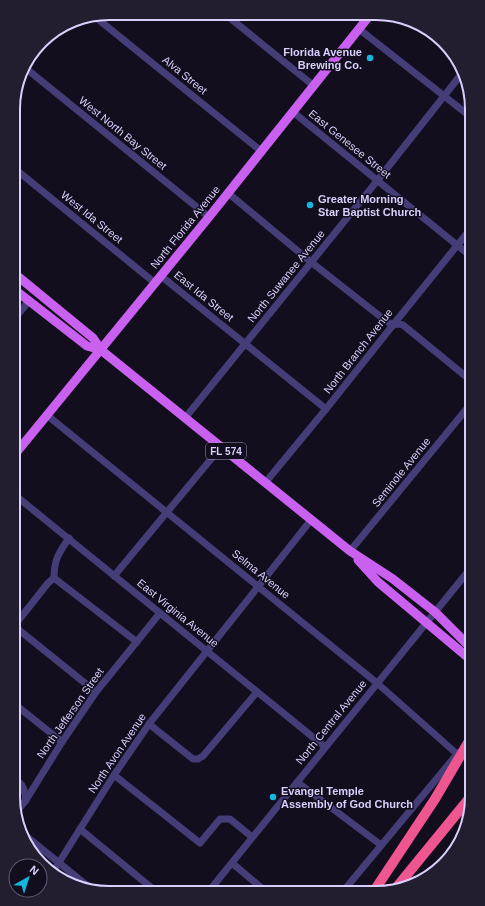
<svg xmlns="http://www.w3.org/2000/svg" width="485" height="906" viewBox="0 0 485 906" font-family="Helvetica,sans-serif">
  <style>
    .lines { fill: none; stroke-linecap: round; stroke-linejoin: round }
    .minor { stroke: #453d78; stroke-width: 7 }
    .major { stroke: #c960f0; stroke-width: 9 }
    .highway { stroke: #ef558f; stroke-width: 10 }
    .poi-dot { fill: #15b7e1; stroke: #120e1d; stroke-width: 1.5 }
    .labels { text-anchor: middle; stroke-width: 3; stroke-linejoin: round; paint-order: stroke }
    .shield { fill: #120e1d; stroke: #9d95b8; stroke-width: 1 }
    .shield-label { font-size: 10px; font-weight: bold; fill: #d8cffb }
    .poi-label { font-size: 11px; font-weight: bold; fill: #d8cffb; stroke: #120e1d; text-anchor: start }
    .street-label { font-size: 11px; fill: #d8cffb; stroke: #120e1d }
    .rim { fill: none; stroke: #d8cffb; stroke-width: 2 }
  </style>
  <rect width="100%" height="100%" fill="#120e1d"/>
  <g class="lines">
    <g class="minor">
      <polyline points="225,14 314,86"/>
      <polyline points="94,16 261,151"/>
      <polyline points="359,29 467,114"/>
      <polyline points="23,66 209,217"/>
      <polyline points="293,112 468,254"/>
      <polyline points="14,168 155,283"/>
      <polyline points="228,193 311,262 386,321 393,325 398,324 403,325 469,379"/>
      <polyline points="161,276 326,409"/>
      <polyline points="15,318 29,301"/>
      <polyline points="48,416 377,683 457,754"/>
      <polyline points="185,418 377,181 463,72"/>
      <polyline points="265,483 326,409 393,325 468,232"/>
      <polyline points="16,496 325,747"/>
      <path d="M69,538C59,553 54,559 54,578L137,642"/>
      <polyline points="350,551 469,406"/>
      <polyline points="114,576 221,447"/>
      <polyline points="54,578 48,583 18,621 17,626 19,630 96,692"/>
      <polyline points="17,706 62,742"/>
      <polyline points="149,724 193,759 198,759 203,756 257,692"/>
      <polyline points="114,775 200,843 220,819 230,819 252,837"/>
      <path d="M18,781C24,786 25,793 26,800"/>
      <polyline points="297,782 381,845"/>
      <polyline points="18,810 26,800 62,742 96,692 160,613"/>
      <polyline points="80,829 153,889 153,891"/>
      <polyline points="21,832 95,892"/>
      <polyline points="232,863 264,890"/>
      <polyline points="53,872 114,775 149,724 311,520"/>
      <polyline points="345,889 458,753"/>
      <polyline points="209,891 470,569"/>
    </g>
    <g class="major">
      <polyline points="15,274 93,338 101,350 350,551 393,579 435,612 471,648"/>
      <polyline points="15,290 87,346 101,350"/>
      <polyline points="16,453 209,217 370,15"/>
      <polyline points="358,560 378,582 471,660"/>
    </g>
    <g class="highway">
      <polyline points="376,888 435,799 469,741"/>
      <polyline points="396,888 472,795"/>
    </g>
  </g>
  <g class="poi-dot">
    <circle cx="370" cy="58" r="4"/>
    <circle cx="310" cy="205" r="4"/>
    <circle cx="273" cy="797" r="4"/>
  </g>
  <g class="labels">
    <rect class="shield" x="206" y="443" width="40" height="16" rx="3"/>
    <g class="shield-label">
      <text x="226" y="455">FL 574</text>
    </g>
    <g class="poi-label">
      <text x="362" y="56" text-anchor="end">Florida Avenue<tspan x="362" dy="13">Brewing Co.</tspan></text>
      <text x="318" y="203">Greater Morning<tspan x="318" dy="13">Star Baptist Church</tspan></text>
      <text x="281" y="795">Evangel Temple<tspan x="281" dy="13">Assembly of God Church</tspan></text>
    </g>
    <g class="street-label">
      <text transform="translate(185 75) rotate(39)" y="4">Alva Street</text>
      <text transform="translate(123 133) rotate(39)" y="4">West North Bay Street</text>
      <text transform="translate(350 144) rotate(39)" y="4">East Genesee Street</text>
      <text transform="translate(92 217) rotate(39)" y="4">West Ida Street</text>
      <text transform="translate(185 227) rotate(-51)" y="4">North Florida Avenue</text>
      <text transform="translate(286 276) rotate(-51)" y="4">North Suwanee Avenue</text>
      <text transform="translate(204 296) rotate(39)" y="4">East Ida Street</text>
      <text transform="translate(358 351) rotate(-52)" y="4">North Branch Avenue</text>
      <text transform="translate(401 472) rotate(-51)" y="4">Seminole Avenue</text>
      <text transform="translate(261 574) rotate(39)" y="4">Selma Avenue</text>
      <text transform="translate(178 613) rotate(39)" y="4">East Virginia Avenue</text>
      <text transform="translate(70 713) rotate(-55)" y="4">North Jefferson Street</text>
      <text transform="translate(331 722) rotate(-51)" y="4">North Central Avenue</text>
      <text transform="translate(117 753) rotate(-56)" y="4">North Avon Avenue</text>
    </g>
  </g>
  <path d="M0 0H485V906H0ZM109 20H376A89 89 0 0 1 465 109V797A89 89 0 0 1 376 886H109A89 89 0 0 1 20 797V109A89 89 0 0 1 109 20Z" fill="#221d2f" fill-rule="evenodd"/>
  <path class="rim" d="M109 20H376A89 89 0 0 1 465 109V797A89 89 0 0 1 376 886H109A89 89 0 0 1 20 797V109A89 89 0 0 1 109 20Z"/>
  <g transform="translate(28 878) rotate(39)"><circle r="19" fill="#120e1d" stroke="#615b76"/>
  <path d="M0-3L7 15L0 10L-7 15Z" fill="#15b7e1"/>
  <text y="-6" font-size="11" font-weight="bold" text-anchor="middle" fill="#d8cffb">N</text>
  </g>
</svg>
